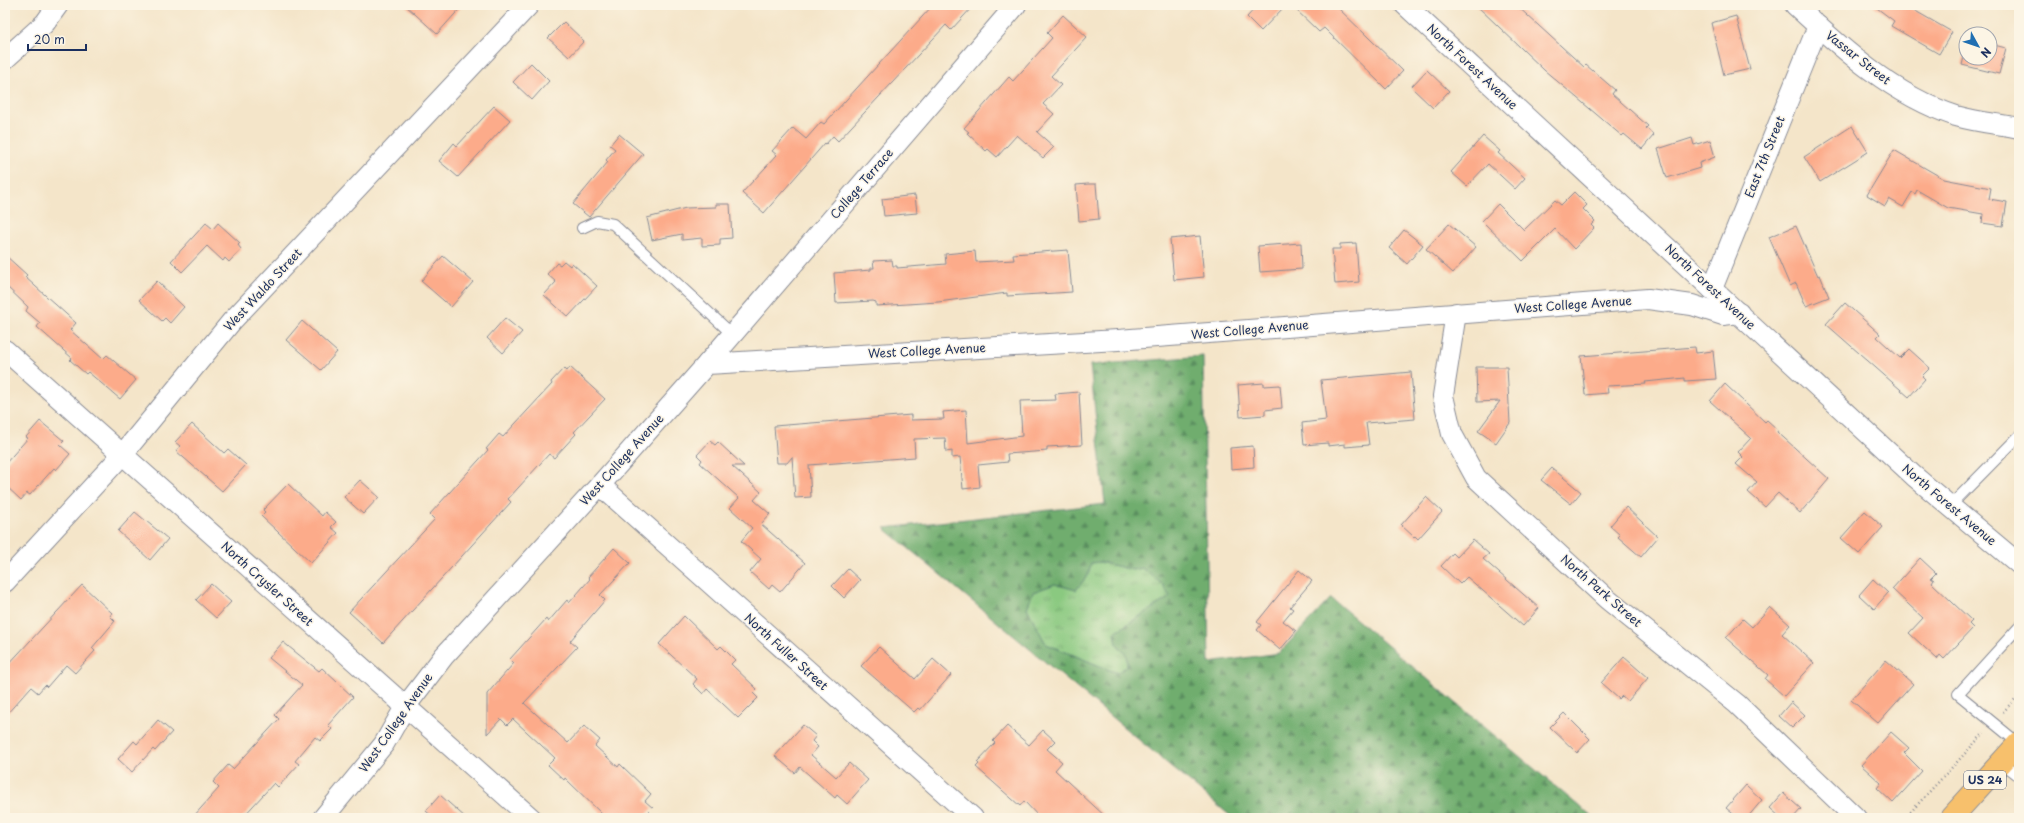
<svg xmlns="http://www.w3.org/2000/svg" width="2024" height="823" viewBox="0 0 2024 823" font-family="'Playpen Sans',sans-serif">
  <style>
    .grass { fill: url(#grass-tufts); stroke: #527c6f }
    .forest { fill: url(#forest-firs); stroke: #456e66; fill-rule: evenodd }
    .building { fill: #fcab8a }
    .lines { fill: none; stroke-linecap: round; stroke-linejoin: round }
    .lane-casing { stroke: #888a94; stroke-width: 12 }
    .street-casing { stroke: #888a94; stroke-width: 22 }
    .primary-casing { stroke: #888a94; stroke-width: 24 }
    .path { stroke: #888a94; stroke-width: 2.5; stroke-dasharray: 1 3; stroke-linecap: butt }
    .lane { stroke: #fff; stroke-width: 10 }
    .street { stroke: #fff; stroke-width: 20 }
    .primary { stroke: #f7c06c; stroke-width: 22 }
    .labels { text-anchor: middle; stroke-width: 3; stroke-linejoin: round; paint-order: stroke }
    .shield { fill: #fcf5e5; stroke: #5e6a86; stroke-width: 1 }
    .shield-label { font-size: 11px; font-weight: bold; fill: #1b2f5e }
    .street-label { font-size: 12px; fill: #1b2f5e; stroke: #fcf5e5 }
  </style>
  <defs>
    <pattern id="grass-tufts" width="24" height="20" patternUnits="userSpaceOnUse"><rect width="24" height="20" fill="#8ac980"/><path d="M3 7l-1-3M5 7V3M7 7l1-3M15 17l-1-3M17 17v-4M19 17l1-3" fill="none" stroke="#70a46c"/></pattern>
    <pattern id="forest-firs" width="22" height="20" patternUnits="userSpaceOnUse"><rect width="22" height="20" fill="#6fad6e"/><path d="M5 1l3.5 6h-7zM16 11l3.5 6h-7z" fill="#5a8d5e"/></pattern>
  </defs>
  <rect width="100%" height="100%" fill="#fcf5e5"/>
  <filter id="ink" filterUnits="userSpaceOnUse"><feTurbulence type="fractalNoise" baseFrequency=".025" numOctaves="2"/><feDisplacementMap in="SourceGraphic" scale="8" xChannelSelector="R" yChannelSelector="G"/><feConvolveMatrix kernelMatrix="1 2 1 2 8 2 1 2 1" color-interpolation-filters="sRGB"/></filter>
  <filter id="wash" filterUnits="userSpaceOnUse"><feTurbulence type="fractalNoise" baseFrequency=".012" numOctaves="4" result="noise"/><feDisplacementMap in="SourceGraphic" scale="16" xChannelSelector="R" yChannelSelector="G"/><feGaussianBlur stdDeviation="0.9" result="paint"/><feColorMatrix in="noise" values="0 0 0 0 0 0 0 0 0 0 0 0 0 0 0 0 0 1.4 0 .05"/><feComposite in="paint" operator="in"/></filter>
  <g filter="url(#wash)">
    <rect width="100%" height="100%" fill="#f4e5c9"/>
    <polygon class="grass" points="1100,562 1133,570 1142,568 1163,585 1170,597 1115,632 1117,644 1127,656 1127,666 1117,673 1046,644 1027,608 1033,592 1055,584 1076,590 1088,575 1091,563"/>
    <path class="forest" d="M1203,356L1209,663L1279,653L1331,598L1593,818H1233L884,528L1105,504L1090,365ZM1100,562L1133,570L1142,568L1163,585L1170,597L1115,632L1117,644L1127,656V666L1117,673L1046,644L1027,608L1033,592L1055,584L1076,590L1088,575L1091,563Z"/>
    <g id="blocks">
      <g class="building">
        <polygon points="405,5 463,5 437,34"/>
        <polygon points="933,5 974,5 951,30 946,25 838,141 833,136 826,144 825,143 764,213 742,193 777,155 772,151 793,128 806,139 821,122 824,124"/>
        <polygon points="1258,5 1286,5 1261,31 1247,17"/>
        <polygon points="1291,5 1335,5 1403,71 1386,89 1324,28 1319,32"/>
        <polygon points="1476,5 1516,5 1584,67 1586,65 1615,90 1612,94 1648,126 1646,128 1654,135 1642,149 1624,134 1622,136 1544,70"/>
        <polygon points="1873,5 1905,5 1952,32 1939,54 1891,26 1894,21"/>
        <polygon points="1063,15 1087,37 1051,76 1061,85 1043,104 1054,114 1037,132 1054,147 1043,158 1017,135 997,157 988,149 986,151 967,133 969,132 964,128 1009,77 1013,81 1052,38 1047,33"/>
        <polygon points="1736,16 1750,69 1724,75 1711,23"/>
        <polygon points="564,22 584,41 569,57 548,38"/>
        <polygon points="1990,44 2006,48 1999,74 1962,65 1966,49 1966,58 1990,58"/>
        <polygon points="531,63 549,81 532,100 513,82"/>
        <polygon points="1427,70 1449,91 1433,108 1411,87"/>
        <polygon points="494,106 510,120 458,177 439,161 454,143 457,146"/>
        <polygon points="1852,126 1868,152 1820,182 1804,157"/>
        <polygon points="619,134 643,154 589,217 573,204 608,162 606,160 615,149 610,145"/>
        <polygon points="1483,136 1500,151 1498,153 1525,178 1515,189 1488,164 1467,186 1451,172"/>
        <polygon points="1692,138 1694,145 1710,140 1715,157 1699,163 1700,168 1667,178 1658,149"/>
        <polygon points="1894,150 1944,179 1991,188 1989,199 2007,202 2003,226 1982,223 1983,214 1948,208 1917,190 1915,194 1912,192 1903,207 1889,199 1885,206 1867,195"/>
        <polygon points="1088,184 1096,184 1099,219 1079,221 1076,185"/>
        <polygon points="1574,192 1587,205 1583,209 1595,221 1591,225 1594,228 1574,249 1555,229 1523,261 1482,221 1498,204 1524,230 1555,200 1561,205"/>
        <polygon points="915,195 917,213 884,216 882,199"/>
        <polygon points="716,204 730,204 732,238 720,239 720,245 702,246 702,238 682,240 682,234 652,240 647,218 686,208 716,207"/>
        <polygon points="206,223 213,229 218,223 240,243 238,245 241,249 229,262 225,258 223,261 207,246 182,272 171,261"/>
        <polygon points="1449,224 1476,247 1453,273 1426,249"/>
        <polygon points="1796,226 1818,276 1820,275 1829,297 1806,306 1796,283 1790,286 1769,237"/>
        <polygon points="1404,230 1423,245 1407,264 1389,248"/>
        <polygon points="1200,236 1204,277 1174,280 1170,239"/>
        <polygon points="1301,243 1302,269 1260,272 1258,246"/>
        <polygon points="1356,243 1359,282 1335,284 1332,249 1340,249 1340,244"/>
        <polygon points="1068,250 1072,292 1007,296 1007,293 938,302 876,306 876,302 873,301 836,303 834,273 871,270 871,268 874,268 873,261 892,260 893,266 897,266 897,268 946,264 945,254 975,251 976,262 1014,260 1013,254"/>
        <polygon points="5,255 27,275 25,277 76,323 70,330 103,359 107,355 136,380 120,399 88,372 86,374 70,360 72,358 37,327 40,323 26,311 28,307 5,285"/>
        <polygon points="443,256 473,282 451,307 421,281"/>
        <polygon points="564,261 570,266 572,263 597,286 568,317 544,295 556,282 547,274 557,263 560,265"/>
        <polygon points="157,281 184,307 170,323 165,318 162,321 139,300"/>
        <polygon points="1845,303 1880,334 1877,337 1900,358 1909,349 1930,368 1922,376 1925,379 1909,397 1826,324"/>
        <polygon points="505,318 522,332 503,353 487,338"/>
        <polygon points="302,321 337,352 321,370 286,340"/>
        <polygon points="1695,347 1696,353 1713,351 1716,379 1685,381 1685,378 1645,382 1646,384 1607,386 1608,393 1585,395 1581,356"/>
        <polygon points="570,367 605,399 574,432 576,434 554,458 549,454 508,499 511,502 383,643 349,612 435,519 430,514 488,450 486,449 499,434 503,437 552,384 551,382 564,368 567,371"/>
        <polygon points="1476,367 1507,367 1510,423 1496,443 1478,431 1500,401 1477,402"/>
        <polygon points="1411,372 1415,419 1366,423 1369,445 1345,447 1345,444 1328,446 1328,443 1304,445 1302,423 1326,420 1321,380"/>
        <polygon points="1264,383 1264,386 1280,385 1282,408 1265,410 1265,415 1240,417 1238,385"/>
        <polygon points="1725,384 1765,422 1767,420 1778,430 1777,432 1784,438 1829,479 1800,513 1778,493 1765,507 1748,492 1757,482 1736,464 1743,457 1738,452 1751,438 1710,401"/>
        <polygon points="1079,392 1082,445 1047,447 1047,451 1007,454 1008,462 978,465 980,487 963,489 960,457 952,458 952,451 946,452 945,438 914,439 915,457 809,465 811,497 795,498 792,457 787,463 777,463 774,426 911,415 911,420 944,419 943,412 966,410 968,443 1022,436 1020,401 1056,400 1055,394"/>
        <polygon points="40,421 64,441 60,445 70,454 56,470 54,468 30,495 27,493 21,500 5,485 5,464 28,438 26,437"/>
        <polygon points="192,424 224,453 228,449 246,465 222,491 176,451 180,446 175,442"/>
        <polygon points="710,441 715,445 718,442 744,466 732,466 761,492 754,500 770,514 761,524 805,563 780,592 772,585 769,589 750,572 761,559 741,541 752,528 730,508 739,498 700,463 702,460 697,455"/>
        <polygon points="1253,446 1254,467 1231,469 1230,448"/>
        <polygon points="1552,468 1581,492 1571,504 1541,480"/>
        <polygon points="360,480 379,497 363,514 344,497"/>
        <polygon points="288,484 322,516 325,512 336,522 331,527 338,533 311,563 261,516 265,512 263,510"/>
        <polygon points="1426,497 1442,512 1418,539 1415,536 1414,537 1401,525"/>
        <polygon points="1626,507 1658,537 1641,557 1618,537 1620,535 1610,526"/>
        <polygon points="1865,511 1883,527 1859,554 1841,538"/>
        <polygon points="135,512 168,539 150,560 118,531"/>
        <polygon points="1473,540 1489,554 1483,559 1539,608 1523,626 1467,577 1460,584 1441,566 1453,553 1457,557"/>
        <polygon points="614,548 630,563 600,595 605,600 570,641 577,647 524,703 568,743 584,726 600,740 595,746 618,767 620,764 651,794 645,801 653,808 643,818 606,818 565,778 564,780 548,765 555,758 513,719 507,725 501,719 487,734 487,694 514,663 510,659 546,619 548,622 567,600 569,603 590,579 588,577"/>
        <polygon points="1920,558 1936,573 1931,578 1934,580 1932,583 1972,621 1969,624 1973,628 1944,659 1940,655 1937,659 1909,633 1923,618 1892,589"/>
        <polygon points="848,569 860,580 844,598 832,586"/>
        <polygon points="1299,570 1312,581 1290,607 1293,609 1283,621 1296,631 1280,650 1257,630 1261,625 1257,622"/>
        <polygon points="1873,579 1888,593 1874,609 1859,595"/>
        <polygon points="211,584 231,602 216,618 196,600"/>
        <polygon points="82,585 112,613 110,616 115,621 92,648 95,651 75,673 66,665 47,687 45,685 38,693 31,687 5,716 5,668"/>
        <polygon points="1770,607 1790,625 1782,634 1814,663 1784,696 1765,679 1768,675 1726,638 1743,619 1752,627"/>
        <polygon points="684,616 718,649 721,646 735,660 731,664 757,689 753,693 758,698 738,718 707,689 703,694 693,684 697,679 659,644"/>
        <polygon points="283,642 319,671 322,668 353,697 328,725 332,729 320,741 315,737 295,761 299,764 278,787 274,783 242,818 192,818 219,788 213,782 228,765 233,769 279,719 275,715 302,685 269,658"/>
        <polygon points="879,647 915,679 933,659 951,675 920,710 918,708 914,712 861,666"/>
        <polygon points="1624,657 1648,678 1628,701 1622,696 1619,699 1601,683"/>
        <polygon points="1886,660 1913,684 1878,723 1851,700"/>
        <polygon points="1791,702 1805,715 1792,728 1779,716"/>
        <polygon points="1564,713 1590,739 1577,753 1550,727"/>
        <polygon points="158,720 172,732 155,751 153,749 132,772 118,759 134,741 137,744"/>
        <polygon points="803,725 816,736 812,741 818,747 811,755 836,777 849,763 868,780 847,804 837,795 835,798 800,767 795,773 775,756"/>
        <polygon points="1007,726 1029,745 1043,730 1055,741 1047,749 1062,762 1055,770 1107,818 1040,818 1024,801 1020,806 976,767 979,764 977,762 995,743 993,741"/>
        <polygon points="1891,732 1909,748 1904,753 1922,771 1893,803 1877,788 1881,783 1861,765"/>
        <polygon points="1746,785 1762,800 1747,818 1738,818 1726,808"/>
        <polygon points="1783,793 1801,809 1793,818 1781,818 1770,808"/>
        <polygon points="440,795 466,818 434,818 426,811"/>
      </g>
    </g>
  </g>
  <g filter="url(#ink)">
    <use href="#blocks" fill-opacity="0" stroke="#888a94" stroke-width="1"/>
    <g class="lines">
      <g class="lane-casing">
        <g id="lane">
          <polyline points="582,228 597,221 613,224 732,334"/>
          <polyline points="1950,506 2019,436"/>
          <polyline points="2018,743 1958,694 2019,627"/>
          <polyline points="2001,762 2019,776"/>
        </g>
      </g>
      <g class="street-casing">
        <g id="street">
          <polyline points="1405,5 1914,476 2019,564"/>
          <path d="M1795,5C1843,50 1893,95 1956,116C1976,122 1999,124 2019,128"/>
          <polyline points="5,59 45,23 58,5"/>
          <polyline points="1712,289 1818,26"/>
          <polyline points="1456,313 1443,396 1452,434 1476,478 1607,599 1737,704 1856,818"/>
          <polyline points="5,350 531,818"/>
          <polyline points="707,364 1016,5"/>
          <polyline points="600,485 973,818"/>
          <polyline points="5,582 122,455 232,321 529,5"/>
          <polyline points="323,818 384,744 405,707 444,656 600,485 707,364 1118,340 1648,299 1692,305 1723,315 1739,313"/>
        </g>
      </g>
      <g class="primary-casing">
        <polyline id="primary" points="1951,818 2019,743"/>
      </g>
      <g class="path">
        <polyline points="2003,712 2019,695"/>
        <polyline points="1905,818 1984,733"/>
      </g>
      <use href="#lane" class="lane"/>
      <use href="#street" class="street"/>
      <use href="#primary" class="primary"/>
    </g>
  </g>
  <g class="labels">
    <rect class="shield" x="1964" y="771" width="42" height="18" rx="3"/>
    <g class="shield-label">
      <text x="1985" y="784">US 24</text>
    </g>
    <g class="street-label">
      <text transform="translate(1858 58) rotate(38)" y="4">Vassar Street</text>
      <text transform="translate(1472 67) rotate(43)" y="4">North Forest Avenue</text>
      <text transform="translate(1765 157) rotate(-68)" y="4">East 7th Street</text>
      <text transform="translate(862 184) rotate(-49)" y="4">College Terrace</text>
      <text transform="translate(1710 287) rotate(43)" y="4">North Forest Avenue</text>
      <text transform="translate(263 290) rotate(-47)" y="4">West Waldo Street</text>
      <text transform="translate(1573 305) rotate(-4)" y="4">West College Avenue</text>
      <text transform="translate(1250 330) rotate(-5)" y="4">West College Avenue</text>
      <text transform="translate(927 351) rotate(-3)" y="4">West College Avenue</text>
      <text transform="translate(622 460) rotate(-48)" y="4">West College Avenue</text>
      <text transform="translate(1949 505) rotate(40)" y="4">North Forest Avenue</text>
      <text transform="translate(267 584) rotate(42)" y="4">North Crysler Street</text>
      <text transform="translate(1601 591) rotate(41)" y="4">North Park Street</text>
      <text transform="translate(786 652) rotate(42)" y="4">North Fuller Street</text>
      <text transform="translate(396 723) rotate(-55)" y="4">West College Avenue</text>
    </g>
  </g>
  <rect width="2024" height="823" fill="none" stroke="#fcf5e5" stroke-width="20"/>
  <g transform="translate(1978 46) rotate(130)"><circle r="19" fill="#fcf5e5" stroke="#a2a6af"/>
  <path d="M0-3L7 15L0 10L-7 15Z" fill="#1f6fb2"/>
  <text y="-6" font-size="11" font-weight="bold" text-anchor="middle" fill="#1b2f5e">N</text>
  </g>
  <path d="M28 44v6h58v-6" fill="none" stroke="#1b2f5e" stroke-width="2"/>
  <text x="34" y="44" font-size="12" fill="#1b2f5e" stroke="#fcf5e5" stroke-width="3" paint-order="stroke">20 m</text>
</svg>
